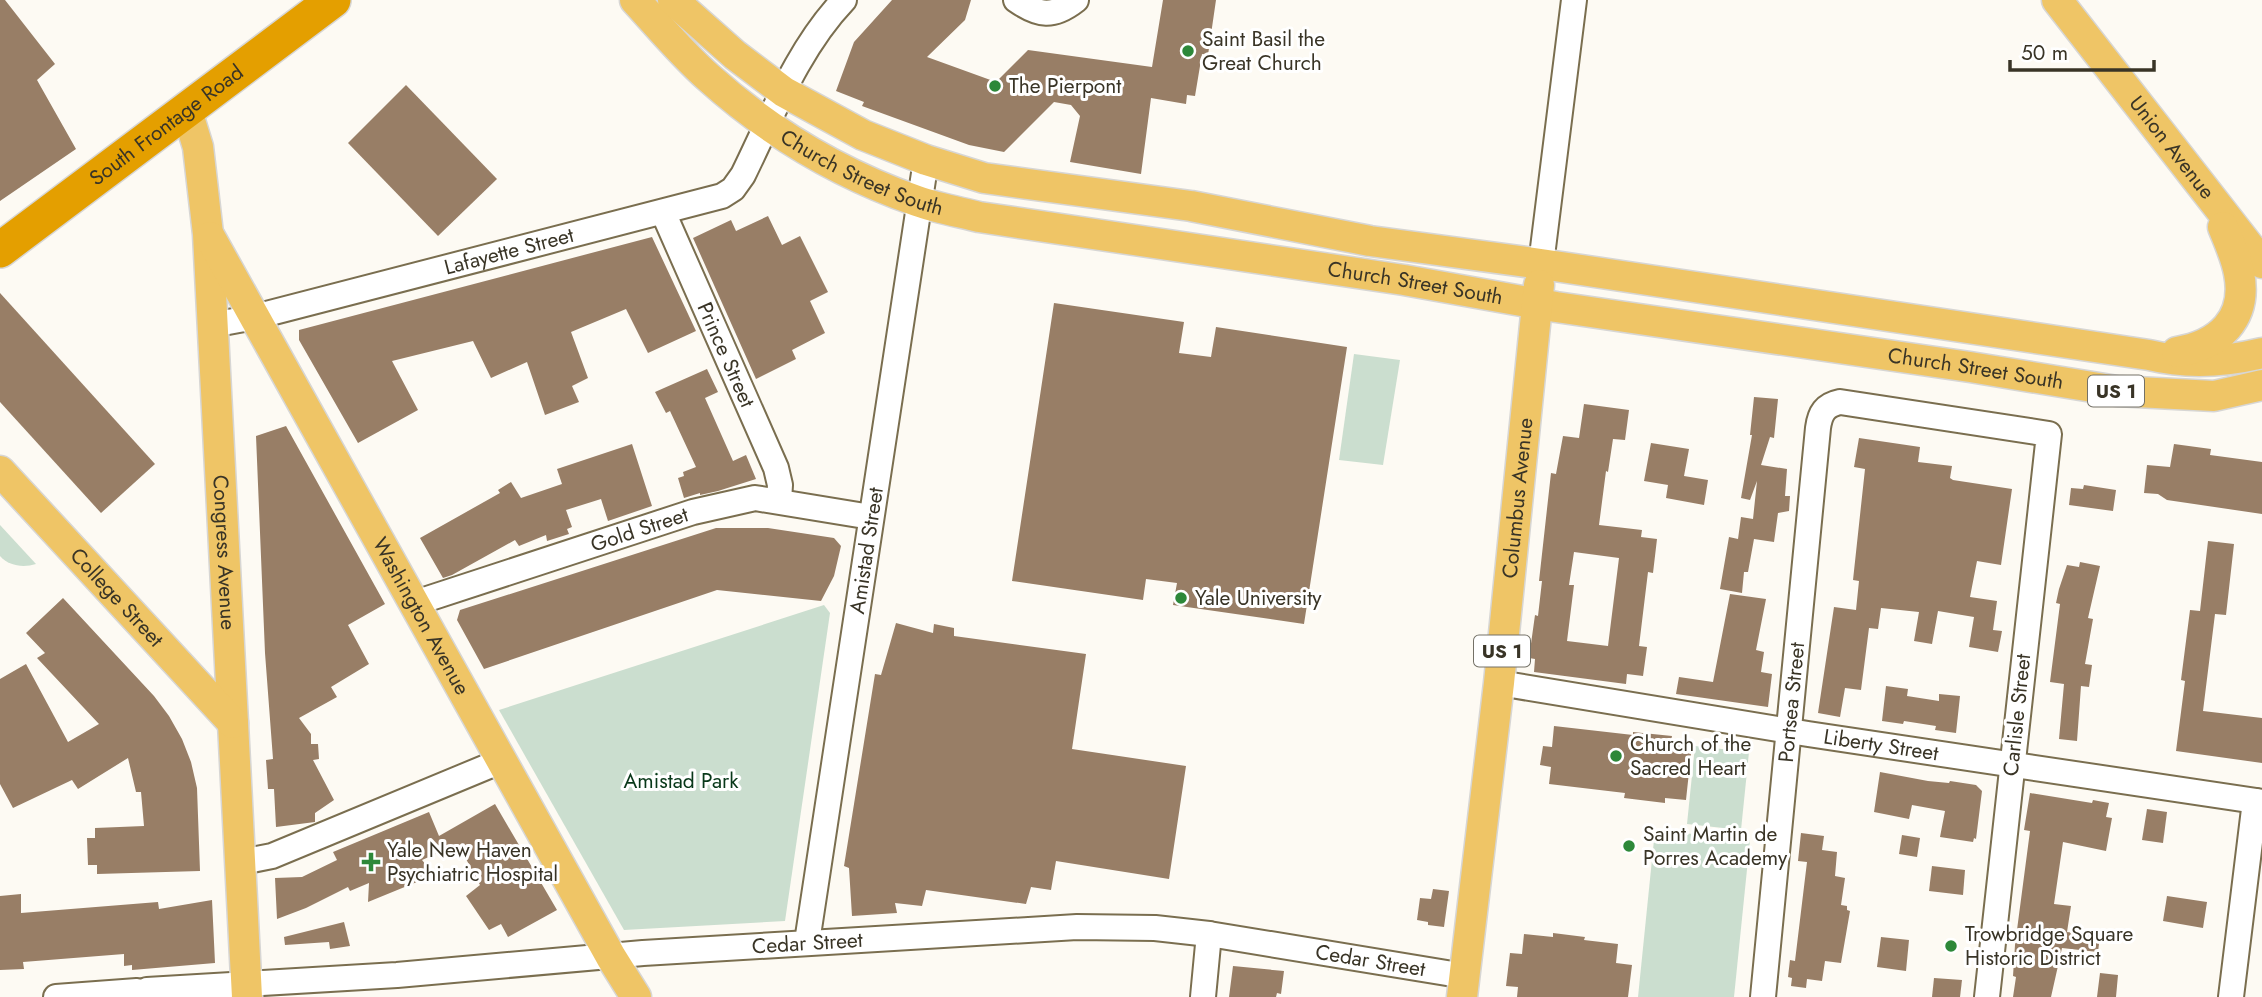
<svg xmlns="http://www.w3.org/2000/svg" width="2262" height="997" viewBox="0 0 2262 997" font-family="Jost,sans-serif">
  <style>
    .green { fill: #cbdecf }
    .building { fill: #987e66; fill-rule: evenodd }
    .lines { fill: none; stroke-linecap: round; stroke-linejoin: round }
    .minor-casing { stroke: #7a6e4f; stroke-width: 28 }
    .major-casing { stroke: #d7d6d4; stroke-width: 33 }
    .highway-casing { stroke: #d7d6d4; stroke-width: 38 }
    .minor { stroke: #fff; stroke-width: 24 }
    .major { stroke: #efc566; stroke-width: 30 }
    .highway { stroke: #e49f00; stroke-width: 35 }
    .poi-dot { fill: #2d8839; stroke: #fff; stroke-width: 2.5 }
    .labels { text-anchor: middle; stroke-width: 6; stroke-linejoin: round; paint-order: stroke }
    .shield { fill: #fff; stroke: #747167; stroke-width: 2 }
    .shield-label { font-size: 19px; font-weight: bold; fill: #393426 }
    .poi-label { font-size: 21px; fill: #393426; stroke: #fff; text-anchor: start }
    .street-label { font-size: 21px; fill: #393426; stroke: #fff }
    .park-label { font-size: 21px; fill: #083819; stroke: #fff }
  </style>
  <rect width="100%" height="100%" fill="#fdfaf3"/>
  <g class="green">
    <polygon points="1354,354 1400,360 1383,465 1339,460"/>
    <path d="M0,525L36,564C23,568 9,566 0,556Z"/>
    <polygon points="824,605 830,613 785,921 624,930 499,710"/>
    <polygon points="1695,746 1749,752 1741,830 1687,824"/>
    <polygon points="1655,830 1750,840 1734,997 1638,997"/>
  </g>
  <g class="building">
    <polygon points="0,0 5,0 55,64 37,80 76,149 0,201"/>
    <polygon points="892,0 971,0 965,20 927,57 996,82 1028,50 1152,67 1163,0 1216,0 1208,55 1202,54 1195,96 1187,95 1186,104 1151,98 1141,174 1070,162 1080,116 1071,105 1054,102 1004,152 969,145 862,106 864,102 836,91 854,42"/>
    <polygon points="406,85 497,179 438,236 348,143"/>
    <polygon points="768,216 782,245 800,236 828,292 810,301 825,333 792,350 796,359 756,379 693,238 731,220 736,231"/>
    <polygon points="652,237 696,331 648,353 626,309 571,332 588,378 572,386 579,402 545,415 527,362 491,378 473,341 392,361 418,410 358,443 299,340 299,330"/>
    <polygon points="0,293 155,464 101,513 0,402"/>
    <polygon points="1054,303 1184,322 1179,353 1211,357 1216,327 1347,347 1304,624 1173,605 1177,583 1146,579 1143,600 1012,581"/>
    <polygon points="707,369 718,392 705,398 733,461 746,455 756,479 718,491 700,495 700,493 684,498 678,478 684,476 683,472 696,467 670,411 666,413 655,392"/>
    <polygon points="1754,397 1778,399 1774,438 1770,437 1761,465 1787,469 1785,496 1790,496 1789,511 1778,513 1774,542 1754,539 1748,572 1744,572 1742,593 1720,589 1729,537 1738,539 1741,517 1753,519 1757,481 1750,500 1741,498 1752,435 1750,435"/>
    <path d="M1584,404L1629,410L1625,440L1613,439L1608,472L1606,471L1599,525L1642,530L1641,537L1657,539L1653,573L1648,572L1639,646L1647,647L1643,676L1627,674L1626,684L1534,672L1535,659L1529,658L1535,615L1538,616L1542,581H1539L1551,473L1556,474L1563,436L1579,438ZM1574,552L1619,558L1608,646L1567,641L1574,585H1569Z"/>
    <polygon points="286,426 385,604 348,625 369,664 331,687 337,697 299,718 311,734 311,744 318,744 319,759 313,760 334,800 315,813 315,822 276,827 274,789 268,789 266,760 273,759 265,653 256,436"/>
    <polygon points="1859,438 1920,447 1918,462 1952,466 1950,478 1953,480 2012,489 2001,565 1977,561 1970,597 1997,601 1993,630 2002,631 1998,652 1969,647 1974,617 1938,611 1932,644 1914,641 1919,612 1881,608 1878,629 1869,628 1861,690 1845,688 1840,717 1818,713 1834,607 1856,610 1859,581 1853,580 1865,469 1854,467"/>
    <polygon points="1651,443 1689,449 1684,476 1708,480 1704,505 1666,498 1668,485 1644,481"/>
    <polygon points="632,444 652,506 608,521 601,499 566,510 572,527 567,529 569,534 547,541 546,535 519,546 515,540 452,575 443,578 420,538 500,493 498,490 511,482 521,498 562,484 557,469"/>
    <polygon points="2174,444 2211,449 2210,455 2262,462 2262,514 2167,500 2158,494 2144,493 2147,465 2170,467"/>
    <polygon points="2084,485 2116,490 2113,511 2069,505 2071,488 2083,489"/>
    <polygon points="716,528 768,528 834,538 841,546 834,576 821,601 717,590 484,669 457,620 460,610"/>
    <polygon points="2208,541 2234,544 2226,615 2215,614 2203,711 2262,718 2262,763 2176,751 2185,681 2181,680 2190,610 2200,611"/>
    <polygon points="2080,562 2100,566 2088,618 2093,619 2085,664 2092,665 2089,687 2081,686 2077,741 2059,739 2064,684 2050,682 2060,604 2056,603 2059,589 2067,565 2079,567"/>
    <polygon points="1730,594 1766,599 1756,650 1764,652 1761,672 1772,674 1768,707 1676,694 1679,677 1713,682"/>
    <polygon points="63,598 154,696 169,716 182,739 191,762 197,788 200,871 97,874 97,865 88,865 87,838 95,838 95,828 144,826 141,792 136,792 128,758 78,789 72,780 13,808 0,784 0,679 26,664 68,742 99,724 37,658 45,653 26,633"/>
    <polygon points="896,623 933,633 934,624 954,628 954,636 1086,654 1072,749 1186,766 1169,879 1056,861 1051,890 1031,887 1026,904 926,890 922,906 895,903 897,913 852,916 849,868 844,866 875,674 881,675"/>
    <polygon points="1886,686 1908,689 1907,696 1939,701 1939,694 1960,696 1956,733 1935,730 1936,726 1904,721 1903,724 1882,721"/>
    <polygon points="1554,726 1633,735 1633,732 1672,736 1671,741 1692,744 1686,800 1665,798 1665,803 1624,798 1625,793 1549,784 1551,767 1540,765 1543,746 1552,747"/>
    <polygon points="1880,772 1928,781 1949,783 1950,781 1976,785 1982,791 1976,839 1974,838 1973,842 1940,837 1945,811 1912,805 1909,819 1874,812"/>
    <polygon points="2030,793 2092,803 2093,800 2109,803 2106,817 2112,818 2106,851 2063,842 2054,904 2071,906 2067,932 2100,936 2098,952 2062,948 2051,997 2013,997 2016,977 2013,976 2015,945 2030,831 2024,830"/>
    <polygon points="495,804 557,910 508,937 501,924 489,930 466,896 480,885 458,844 422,860 434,875 368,902 369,883 350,891 348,887 306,908 277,919 275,878 302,877 337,860 333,852 429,812 439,836"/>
    <polygon points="2147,809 2167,812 2163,843 2142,840"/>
    <polygon points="1801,833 1824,836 1822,850 1837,852 1835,876 1845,878 1841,905 1847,906 1847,910 1850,911 1841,963 1825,961 1822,981 1807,979 1806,988 1791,986 1792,978 1788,977 1790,960 1795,961 1807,862 1798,861"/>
    <polygon points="1902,835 1920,838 1917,857 1899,854"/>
    <polygon points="1932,866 1965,870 1963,895 1929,891"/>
    <polygon points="1433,889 1449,891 1444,927 1428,925 1428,922 1417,920 1420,898 1431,899"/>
    <polygon points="21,894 21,913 158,902 159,909 212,900 215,963 132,970 132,965 124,966 124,954 23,962 24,969 0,970 0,896"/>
    <polygon points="2167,896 2207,902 2203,928 2163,921"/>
    <polygon points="344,922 350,946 330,949 329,942 285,945 284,937"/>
    <polygon points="1553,933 1585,937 1584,940 1618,944 1616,963 1632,965 1628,997 1517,997 1518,987 1506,986 1510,953 1522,954 1524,934 1553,937"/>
    <polygon points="1881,937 1909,940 1906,971 1877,967"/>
    <polygon points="1233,966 1284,971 1281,994 1277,993 1276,997 1229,997"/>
    <polygon points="2100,973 2118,975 2116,997 2097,997"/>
    <polygon points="1934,978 1962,980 1960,997 1932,997"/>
  </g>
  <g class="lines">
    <g class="minor-casing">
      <g id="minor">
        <path d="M1016,0C1039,16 1053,18 1076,0"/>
        <path id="s1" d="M663,212L776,468L780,485L779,500"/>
        <polyline points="1541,264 1574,0"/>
        <path id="s2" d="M212,325L255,317L722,196L733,189L743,175C772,116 798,48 844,0"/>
        <path id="s3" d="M415,603L693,512L755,498L871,517"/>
        <path id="s4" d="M1499,683L1808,734L2262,802"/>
        <polyline points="242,862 272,856 501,761"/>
        <path id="s5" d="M807,942L926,160"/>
        <path id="s6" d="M147,990L397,975L643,953L1077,927L1155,928L1209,934L1465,976"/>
        <polyline points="56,997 137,991"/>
        <polyline points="1203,997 1209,934"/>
        <path id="s7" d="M1763,997L1818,428C1820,413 1825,405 1840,402L2049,434L1987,997"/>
        <polyline points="2231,997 2255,801"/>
      </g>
    </g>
    <g class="major-casing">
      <g id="major">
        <path id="s8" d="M635,0C659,26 682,54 708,77C769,132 840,174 917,201C937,208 959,212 979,217L1404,280L1556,307L1970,367L2117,391L2214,396L2262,385"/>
        <path d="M673,0L735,55L784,92L863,135L926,160L984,178L1191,206L1370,241L1541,264L2149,355C2186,364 2225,362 2262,353"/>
        <path id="s9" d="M2057,0L2262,263"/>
        <path id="s10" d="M187,111L198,147L208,234L247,997"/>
        <path id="s11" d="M210,237L611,957L636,997"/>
        <path d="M2177,352C2219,345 2248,319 2239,273C2236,257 2229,242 2223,227"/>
        <path id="s12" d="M0,471L233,723"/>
        <path id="s13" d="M1462,997L1499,683L1539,285"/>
      </g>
    </g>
    <g class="highway-casing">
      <g id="highway">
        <path id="s14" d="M0,250L333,0"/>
      </g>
    </g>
    <use href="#minor" class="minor"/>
    <use href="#major" class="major"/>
    <use href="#highway" class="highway"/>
  </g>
  <g class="poi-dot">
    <circle cx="1188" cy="51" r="7"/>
    <circle cx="995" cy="86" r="7"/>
    <circle cx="1181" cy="598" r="7"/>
    <circle cx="1616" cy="756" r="7"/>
    <circle cx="1629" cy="846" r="7"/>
    <path d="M367.5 851.5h7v7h7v7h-7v7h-7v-7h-7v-7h7z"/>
    <circle cx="1951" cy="946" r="7"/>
  </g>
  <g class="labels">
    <g class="shield">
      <rect x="2088" y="375.5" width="56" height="31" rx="5"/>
      <rect x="1474" y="635.5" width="56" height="31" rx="5"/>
    </g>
    <g class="shield-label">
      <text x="2116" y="398">US 1</text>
      <text x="1502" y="658">US 1</text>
    </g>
    <g class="poi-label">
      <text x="1202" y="46">Saint Basil the<tspan x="1202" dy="24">Great Church</tspan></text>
      <text x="1009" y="93">The Pierpont</text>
      <text x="1195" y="605">Yale University</text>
      <text x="1630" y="751">Church of the<tspan x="1630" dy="24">Sacred Heart</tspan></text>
      <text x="1643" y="841">Saint Martin de<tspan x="1643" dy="24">Porres Academy</tspan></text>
      <text x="387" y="857">Yale New Haven<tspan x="387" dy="24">Psychiatric Hospital</tspan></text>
      <text x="1965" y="941">Trowbridge Square<tspan x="1965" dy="24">Historic District</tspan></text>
    </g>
    <g class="street-label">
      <text dy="7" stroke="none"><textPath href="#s14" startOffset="208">South Frontage Road</textPath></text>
      <text dy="7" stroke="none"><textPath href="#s9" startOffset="187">Union Avenue</textPath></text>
      <text dy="7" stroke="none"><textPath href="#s8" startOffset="289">Church Street South</textPath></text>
      <text dy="7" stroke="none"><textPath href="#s2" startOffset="306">Lafayette Street</textPath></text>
      <text dy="7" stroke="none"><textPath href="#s8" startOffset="856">Church Street South</textPath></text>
      <text dy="7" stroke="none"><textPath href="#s1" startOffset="156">Prince Street</textPath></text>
      <text dy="7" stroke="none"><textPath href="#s8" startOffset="1423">Church Street South</textPath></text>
      <text dy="7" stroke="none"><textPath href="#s13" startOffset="502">Columbus Avenue</textPath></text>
      <text dy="7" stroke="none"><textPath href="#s3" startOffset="236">Gold Street</textPath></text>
      <text dy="7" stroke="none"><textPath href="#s5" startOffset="396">Amistad Street</textPath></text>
      <text dy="7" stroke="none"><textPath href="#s10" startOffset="444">Congress Avenue</textPath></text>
      <text dy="7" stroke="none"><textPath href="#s12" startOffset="172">College Street</textPath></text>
      <text dy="7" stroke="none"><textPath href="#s11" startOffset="434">Washington Avenue</textPath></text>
      <text dy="7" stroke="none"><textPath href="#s7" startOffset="296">Portsea Street</textPath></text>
      <text transform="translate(2017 715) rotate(-84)" y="7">Carlisle Street</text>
      <text dy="7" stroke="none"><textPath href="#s4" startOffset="387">Liberty Street</textPath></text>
      <text dy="7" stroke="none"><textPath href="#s6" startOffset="662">Cedar Street</textPath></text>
      <text dy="7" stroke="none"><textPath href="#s6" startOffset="1228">Cedar Street</textPath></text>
    </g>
    <g class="park-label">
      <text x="681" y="788">Amistad Park</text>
    </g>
  </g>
  <path d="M2010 60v10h144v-10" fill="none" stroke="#393426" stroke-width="3.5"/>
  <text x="2021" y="60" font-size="21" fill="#393426" stroke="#ffffff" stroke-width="5" paint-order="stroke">50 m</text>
</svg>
